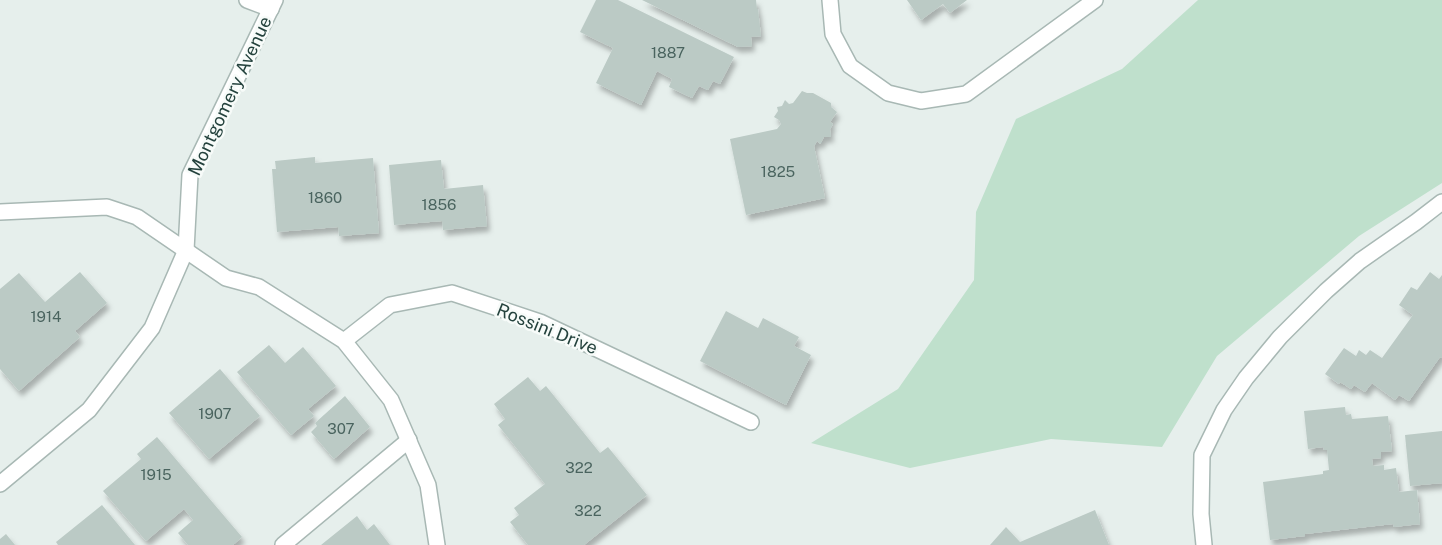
<svg xmlns="http://www.w3.org/2000/svg" width="1442" height="545" viewBox="0 0 1442 545" font-family="'Public Sans',sans-serif">
  <style>
    .green { fill: #bfe0cc }
    .building { fill: #bbcac5; filter: url(#shadow) }
    .lines { fill: none; stroke-linecap: round; stroke-linejoin: round }
    .service-casing { stroke: #a8b8b4; stroke-width: 18 }
    .minor-casing { stroke: #a8b8b4; stroke-width: 18 }
    .tertiary-casing { stroke: #a8b8b4; stroke-width: 18 }
    .service { stroke: #fff; stroke-width: 15 }
    .minor { stroke: #fff; stroke-width: 15 }
    .tertiary { stroke: #fff; stroke-width: 15 }
    .labels { text-anchor: middle; stroke-width: 5; stroke-linejoin: round; paint-order: stroke }
    .number-label { font-size: 15px; fill: #4a645f }
    .street-label { font-size: 18px; fill: #24423d; stroke: #f7fbf9 }
  </style>
  <defs>
    <filter id="shadow"><feDropShadow dx="3" dy="5.5" stdDeviation="2.5" flood-color="#0004"/></filter>
  </defs>
  <rect width="100%" height="100%" fill="#e6efec"/>
  <polygon class="green" points="1198,0 1442,0 1442,183 1359,236 1217,356 1162,447 1051,439 910,468 811,443 898,389 974,280 976,212 1016,119 1122,69"/>
  <g class="building">
    <polygon points="596,0 618,0 734,57 720,84 713,81 708,90 699,86 692,98 669,87 672,79 657,71 641,105 596,83 613,48 580,32"/>
    <polygon points="642,0 756,0 757,9 758,9 761,36 751,37 752,46 738,47"/>
    <polygon points="907,0 967,0 950,13 943,4 921,20"/>
    <polygon points="802,91 807,93 813,93 831,103 831,107 837,112 830,122 833,124 830,129 831,137 824,137 820,144 817,141 814,146 825,198 746,215 730,139 777,129 781,124 779,120 774,117 778,111 777,107 782,106 785,100 789,104 793,103"/>
    <polygon points="315,157 315,163 373,158 379,233 339,236 338,227 277,232 272,169 276,169 275,161"/>
    <polygon points="441,160 444,189 483,185 487,226 443,230 442,221 394,225 389,165"/>
    <polygon points="80,272 107,303 75,331 80,337 19,391 0,369 0,289 19,273 45,302"/>
    <polygon points="1430,272 1439,279 1442,275 1442,358 1440,357 1409,401 1399,395 1395,400 1372,383 1365,392 1354,385 1351,389 1340,382 1339,384 1325,374 1344,348 1356,356 1359,350 1366,355 1370,350 1382,358 1413,315 1399,305 1411,287 1417,290"/>
    <polygon points="726,311 758,328 763,318 799,337 794,346 811,355 786,405 700,361"/>
    <polygon points="269,345 285,363 303,347 336,386 308,409 314,416 291,435 237,372"/>
    <polygon points="220,369 260,416 209,459 169,413"/>
    <polygon points="528,377 540,391 546,386 600,453 608,447 647,495 584,545 528,545 510,522 519,515 514,508 545,484 498,425 505,419 494,404"/>
    <polygon points="345,396 370,427 334,459 311,432 317,426 315,423"/>
    <polygon points="1345,407 1346,415 1351,414 1352,419 1388,416 1392,451 1381,452 1381,458 1372,459 1373,466 1384,465 1384,470 1396,468 1399,492 1417,490 1420,524 1394,527 1393,524 1305,534 1305,536 1270,540 1263,482 1323,474 1323,471 1329,470 1327,450 1324,450 1323,447 1308,449 1304,411"/>
    <polygon points="1442,431 1442,483 1410,486 1405,435"/>
    <polygon points="157,437 242,537 233,545 188,545 178,533 193,520 184,509 146,541 103,491 141,459 137,454"/>
    <polygon points="102,505 135,545 58,545 56,542"/>
    <polygon points="1095,510 1109,545 990,545 1006,527 1020,542"/>
    <polygon points="357,516 367,530 374,524 390,545 321,545"/>
    <polygon points="6,534 15,545 0,545 0,539"/>
  </g>
  <g class="lines">
    <g class="service-casing">
      <polyline id="service" points="283,545 409,440"/>
    </g>
    <g class="minor-casing">
      <g id="minor">
        <polyline points="247,0 271,9"/>
        <polyline points="830,0 833,34 850,66 888,93 921,101 966,94 1095,0"/>
        <polyline points="0,212 107,207 137,217 226,278 259,287 344,341 391,400 428,485 437,545"/>
        <polyline points="344,341 390,305 452,293 540,322 751,422"/>
        <polyline points="1204,545 1201,514 1202,455 1224,410 1246,378 1280,337 1326,291 1360,261 1416,222 1442,202"/>
      </g>
    </g>
    <g class="tertiary-casing">
      <polyline id="tertiary" points="0,484 89,410 152,328 186,250 190,175 275,0"/>
    </g>
    <use href="#service" class="service"/>
    <use href="#minor" class="minor"/>
    <use href="#tertiary" class="tertiary"/>
  </g>
  <g class="labels">
    <g class="number-label">
      <text x="668" y="58">1887</text>
      <text x="778" y="177">1825</text>
      <text x="325" y="203">1860</text>
      <text x="439" y="210">1856</text>
      <text x="46" y="322">1914</text>
      <text x="215" y="419">1907</text>
      <text x="341" y="434">307</text>
      <text x="579" y="473">322</text>
      <text x="156" y="480">1915</text>
      <text x="588" y="516">322</text>
    </g>
    <g class="street-label">
      <text transform="translate(230 96) rotate(-65)" y="6">Montgomery Avenue</text>
      <text transform="translate(547 329) rotate(22)" y="6">Rossini Drive</text>
    </g>
  </g>
</svg>
